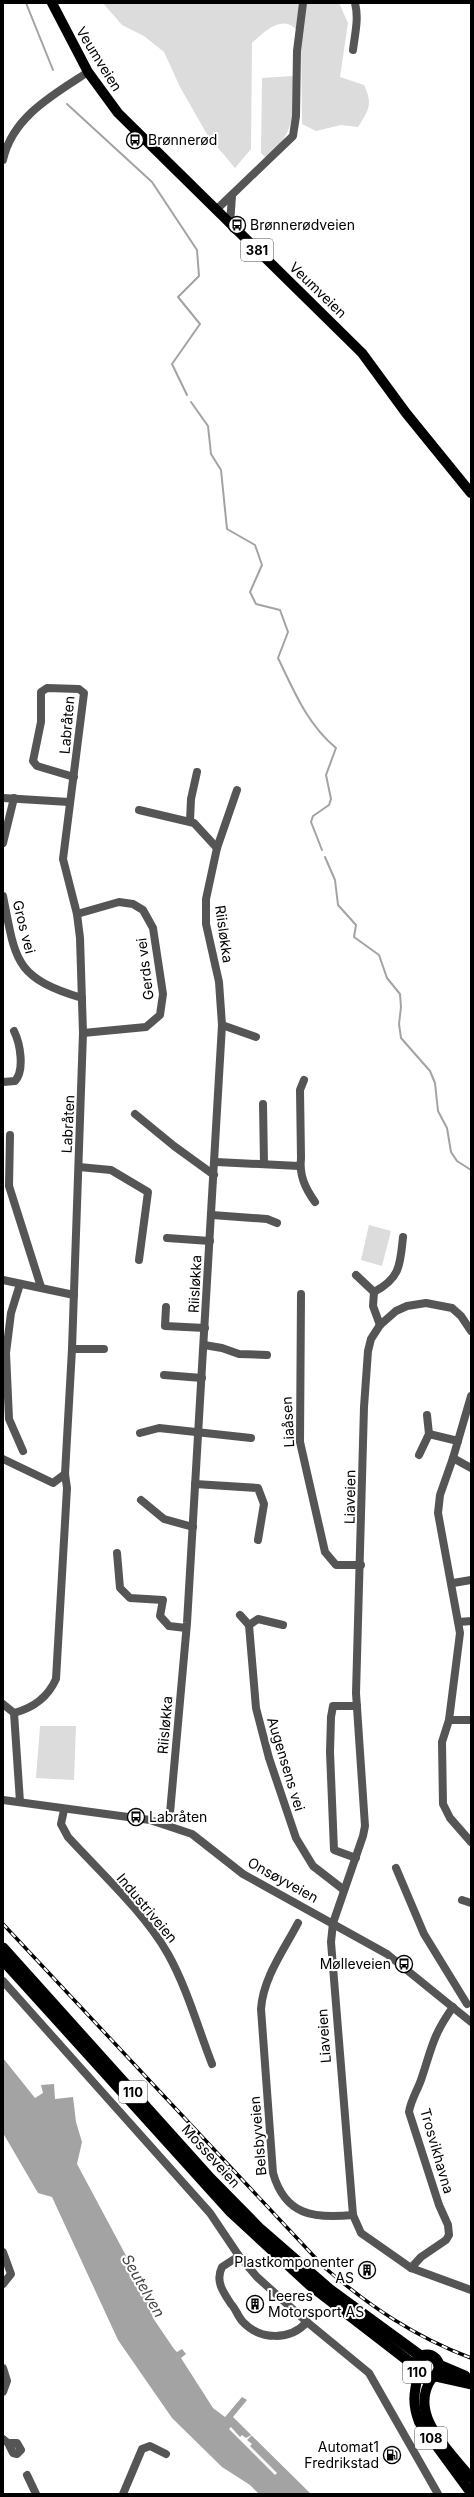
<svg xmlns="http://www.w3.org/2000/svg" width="474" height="2497" viewBox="0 0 474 2497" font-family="Inter,sans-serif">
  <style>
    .green { fill: #dcdcdc }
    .water { fill: #a3a3a3 }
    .pier { fill: #fff }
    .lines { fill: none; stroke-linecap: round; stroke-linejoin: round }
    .stream { stroke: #a3a3a3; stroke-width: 2 }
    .minor { stroke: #555; stroke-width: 8 }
    .tertiary { stroke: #555; stroke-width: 8 }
    .primary { stroke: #000; stroke-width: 10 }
    .trunk { stroke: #000; stroke-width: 11 }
    .rail-casing { stroke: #000; stroke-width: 3.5 }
    .rail { stroke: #fff; stroke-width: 2; stroke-dasharray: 6; stroke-linecap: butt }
    .labels { text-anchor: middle; stroke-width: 4; stroke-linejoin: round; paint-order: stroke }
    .shield { fill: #fff; stroke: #4c4c4c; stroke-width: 1 }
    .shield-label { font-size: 13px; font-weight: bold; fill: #000 }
    .street-label { font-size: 14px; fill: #000; stroke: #fff }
    .poi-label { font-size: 14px; fill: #000; stroke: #fff; text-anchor: start }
    .water-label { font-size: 15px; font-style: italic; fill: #444; stroke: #fff }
  </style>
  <rect width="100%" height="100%" fill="#fff"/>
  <g class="green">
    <path d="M103,3H339L348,23L340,77L364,85C373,104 369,110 358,127L341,125L316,131L302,124L301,36C286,11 267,29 252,43L251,149L235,168L208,136L180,87L164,52L144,36L122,25Z"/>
    <path d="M293,76C293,115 297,129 267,159L261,153L262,78Z"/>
    <polygon points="369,1225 391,1231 382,1266 361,1260"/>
    <polygon points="40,1726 76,1726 74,1780 36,1778"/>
  </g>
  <polygon class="water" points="3,2058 35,2098 43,2093 41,2085 54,2084 55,2099 73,2097 76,2122 82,2142 77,2164 146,2293 153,2318 174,2349 177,2352 182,2349 186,2354 181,2358 213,2408 225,2417 242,2397 247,2400 233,2417 311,2494 259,2494 250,2485 222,2467 172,2418 118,2340 52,2197 38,2193 3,2133"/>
  <polygon class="pier" points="231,2427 240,2437 242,2435 246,2438 253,2434 247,2440 252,2444 250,2446 277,2473 275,2475 229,2429"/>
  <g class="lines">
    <g class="stream">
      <polyline points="26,3 53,70"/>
      <polyline points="67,104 152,182 197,250 199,276 178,297 200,324 172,364 187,395"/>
      <path d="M191,402L208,426L211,454L221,470L227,529L255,545L262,565L250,592L256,604L280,610L288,632L278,658C294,691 307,724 336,748L326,775L331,799L329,805L313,816L311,822L322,850"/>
      <polyline points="325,857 335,880 338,905 356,925 354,937 379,955 387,978 400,994 401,1007 399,1024 401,1038 430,1071 435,1083 438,1111 447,1128 451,1152 457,1161 471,1170"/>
    </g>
    <g class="minor">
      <path d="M353,50C355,33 359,19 355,3"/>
      <polyline points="216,210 293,136 296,116 297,51 303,3"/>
      <polyline points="230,224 232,196"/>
      <polyline points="3,798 69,802"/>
      <polyline points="139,810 194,823 217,848"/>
      <polyline points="190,821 191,799 197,772"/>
      <polyline points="3,843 14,798"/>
      <path d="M3,896C16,960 13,977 82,998"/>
      <polyline points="77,914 119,902 133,904 143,910 153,928 163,994 160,1015 146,1027 83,1033"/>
      <polyline points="222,1025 256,1037"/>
      <path d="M304,1080L300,1090L301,1158C299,1175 305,1188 315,1202"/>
      <path d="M3,1082L15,1081C25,1070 20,1043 14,1031"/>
      <polyline points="263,1104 264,1164"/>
      <polyline points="135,1114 174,1146 214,1175"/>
      <polyline points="10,1135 9,1186 41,1287"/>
      <polyline points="216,1162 299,1166"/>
      <polyline points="79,1167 111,1170 148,1192 139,1260"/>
      <polyline points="212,1215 267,1219 277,1223"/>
      <polyline points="167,1238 210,1241"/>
      <polyline points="356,1275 374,1292 373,1306 380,1325"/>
      <polyline points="3,1280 74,1295"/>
      <polyline points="20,1284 11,1313 6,1353 9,1419 23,1451"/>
      <path d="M374,1292C401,1278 400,1264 403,1237"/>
      <polyline points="301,1294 300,1442 325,1552 336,1565 361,1565"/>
      <polyline points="166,1307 165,1326 205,1328"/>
      <polyline points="471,1331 461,1316 452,1308 426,1303 407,1306 396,1311 380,1325 371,1339 368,1351 364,1407 356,1693 365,1826 363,1836 333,1923 331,1942 353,2215 361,2233 411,2268 471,2290"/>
      <polyline points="204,1345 222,1348 239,1354 267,1355"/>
      <polyline points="72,1349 104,1349"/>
      <polyline points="164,1375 202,1378"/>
      <polyline points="471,1396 453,1458 440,1495 438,1513 460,1633 449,1720 442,1742 443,1804 450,1818 471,1842"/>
      <polyline points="427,1415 429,1434"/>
      <polyline points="140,1433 159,1428 251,1438"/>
      <polyline points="419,1455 429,1434 458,1441"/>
      <polyline points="453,1458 471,1468"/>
      <polyline points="3,1459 53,1483 65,1474"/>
      <polyline points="195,1484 258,1488 264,1504 258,1540"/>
      <polyline points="141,1500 164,1519 193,1527"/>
      <polyline points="117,1553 120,1588 130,1598 163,1600 160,1616 169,1626 186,1628"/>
      <polyline points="453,1583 471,1580"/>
      <polyline points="240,1615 249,1625"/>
      <polyline points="459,1622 471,1621"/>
      <polyline points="283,1625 258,1619 249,1625 256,1708 269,1758 296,1838 313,1866 344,1890"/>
      <polyline points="3,1704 14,1713 20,1802"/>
      <path d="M14,1713C33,1708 48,1697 56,1679L67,1488L65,1474L72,1349L83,1033L80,938L77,914L63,859L84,693L79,689L47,688L41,692V722L33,761L37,766L74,777"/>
      <polyline points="449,1720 471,1720"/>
      <path d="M64,1810L61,1824L68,1837C100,1872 145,1913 168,1954C187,1988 198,2028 212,2064"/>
      <polyline points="169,1824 187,1623 222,1025 219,982 206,924 206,899 217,848 237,790"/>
      <polyline points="356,1858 334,1850 330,1752 331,1717 333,1706 357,1706"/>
      <polyline points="396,1868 424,1934 467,2004"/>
      <polyline points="462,1900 471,1903"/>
      <path d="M298,1923C284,1950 263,1978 261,2009L273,2173C285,2215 313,2219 353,2215"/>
      <polyline points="3,1981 210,2213 239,2256 257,2277 307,2322 369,2373 438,2494"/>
      <polyline points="3,2252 11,2274 3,2284"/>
      <path d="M239,2256L222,2267C215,2281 223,2292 231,2304C236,2309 238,2317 243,2322C260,2340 290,2341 307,2322"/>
      <path d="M411,2268L421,2257L446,2240L449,2235L448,2225L439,2205L409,2112C411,2099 418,2090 422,2077C432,2047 433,2035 453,2007"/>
      <polyline points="3,2368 7,2381 3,2392"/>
      <polyline points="3,2439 8,2443 17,2443 21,2450 17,2454 13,2453 8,2443"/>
      <polyline points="27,2475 36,2494"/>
      <polyline points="123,2494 142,2449 150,2446 166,2454"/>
    </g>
    <g class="tertiary">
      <path d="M3,160C12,117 54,94 88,72"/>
      <polyline points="3,1800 150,1820 192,1834 243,1874 387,1954 471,2022"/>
    </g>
    <g class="primary">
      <polyline points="52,3 88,72 118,113 362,353 406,413 471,493"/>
      <path d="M418,2375C414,2393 412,2404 419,2422L471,2493"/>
      <path d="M432,2378C407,2414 449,2450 471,2478"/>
    </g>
    <g class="trunk">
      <polyline points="3,1948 208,2176 260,2229 329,2289 422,2357"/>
      <polyline points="3,1960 231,2212 310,2285 415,2366"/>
      <circle cx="427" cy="2367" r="12"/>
      <polyline points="439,2365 465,2376"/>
      <polyline points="435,2376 471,2384"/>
    </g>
    <g class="rail-casing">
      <path id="rail" d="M3,1924L324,2267C369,2306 415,2337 471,2358"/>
    </g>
    <use href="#rail" class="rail"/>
  </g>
  <defs>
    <g id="bus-ring" transform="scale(0.9)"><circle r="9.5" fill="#fff" stroke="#000" stroke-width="1.5"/><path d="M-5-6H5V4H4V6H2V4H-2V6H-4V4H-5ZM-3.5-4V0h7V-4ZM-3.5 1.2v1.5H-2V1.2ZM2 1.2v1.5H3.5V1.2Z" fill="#000"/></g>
    <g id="building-ring" transform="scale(0.9)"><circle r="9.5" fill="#fff" stroke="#000" stroke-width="1.5"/><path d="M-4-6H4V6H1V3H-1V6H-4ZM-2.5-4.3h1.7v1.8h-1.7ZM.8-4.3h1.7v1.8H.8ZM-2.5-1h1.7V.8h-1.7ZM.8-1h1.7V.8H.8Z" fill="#000"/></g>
    <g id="fuel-ring" transform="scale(0.9)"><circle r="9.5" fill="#fff" stroke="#000" stroke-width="1.5"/><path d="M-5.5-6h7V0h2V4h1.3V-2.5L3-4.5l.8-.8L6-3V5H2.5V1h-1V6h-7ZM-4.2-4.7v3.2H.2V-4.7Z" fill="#000"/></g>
  </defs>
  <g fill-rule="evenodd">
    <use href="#bus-ring" x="135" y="140"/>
    <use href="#bus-ring" x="237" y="225"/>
    <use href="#bus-ring" x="136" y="1817"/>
    <use href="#bus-ring" x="404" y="1964"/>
    <use href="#building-ring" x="367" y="2270"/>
    <use href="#building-ring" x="255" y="2304"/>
    <use href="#fuel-ring" x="392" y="2455"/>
  </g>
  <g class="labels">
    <g class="shield">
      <rect x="241" y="239" width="32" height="22" rx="3"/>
      <rect x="119" y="2081" width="28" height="22" rx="3"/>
      <rect x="403" y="2361" width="28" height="22" rx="3"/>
      <rect x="415" y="2427" width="32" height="22" rx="3"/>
    </g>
    <g class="shield-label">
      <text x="257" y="255">381</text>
      <text x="133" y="2097">110</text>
      <text x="417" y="2377">110</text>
      <text x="431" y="2443">108</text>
    </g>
    <g class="street-label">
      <text transform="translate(99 59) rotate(58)" y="5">Veumveien</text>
      <text transform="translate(318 290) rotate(44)" y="5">Veumveien</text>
      <text transform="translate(67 725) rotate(-85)" y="5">Labråten</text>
      <text transform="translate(24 927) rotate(76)" y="5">Gros vei</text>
      <text transform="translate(224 934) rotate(82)" y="5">Riisløkka</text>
      <text transform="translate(145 969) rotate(-97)" y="5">Gerds vei</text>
      <text transform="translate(68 1124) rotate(-87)" y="5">Labråten</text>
      <text transform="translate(195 1284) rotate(-87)" y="5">Riisløkka</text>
      <text transform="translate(288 1422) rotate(-93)" y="5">Liaåsen</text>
      <text transform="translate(350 1497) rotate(-89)" y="5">Liaveien</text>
      <text transform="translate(165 1725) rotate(-85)" y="5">Riisløkka</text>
      <text transform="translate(286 1764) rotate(73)" y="5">Augensens vei</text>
      <text transform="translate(283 1880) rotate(29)" y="5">Onsøyveien</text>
      <text transform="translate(147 1908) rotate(50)" y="5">Industriveien</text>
      <text transform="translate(324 2036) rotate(-94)" y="5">Liaveien</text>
      <text transform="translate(258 2136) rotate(-95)" y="5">Belsbyveien</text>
      <text transform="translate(437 2151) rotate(74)" y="5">Trosvikhavna</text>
      <text transform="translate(211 2156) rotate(48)" y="5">Mosseveien</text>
    </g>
    <g class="poi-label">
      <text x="148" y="145">Brønnerød</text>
      <text x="250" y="230">Brønnerødveien</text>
      <text x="149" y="1822">Labråten</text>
      <text x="391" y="1969" text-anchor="end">Mølleveien</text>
      <text x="354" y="2267" text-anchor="end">Plastkomponenter<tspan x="354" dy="16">AS</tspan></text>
      <text x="268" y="2301">Leeres<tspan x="268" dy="16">Motorsport AS</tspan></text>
      <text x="379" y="2452" text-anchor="end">Automat1<tspan x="379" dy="16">Fredrikstad</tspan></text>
    </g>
    <g class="water-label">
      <text transform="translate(143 2286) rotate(60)" y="5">Seutelven</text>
    </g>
  </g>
  <rect width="474" height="2497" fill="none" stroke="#000000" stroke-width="8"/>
</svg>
